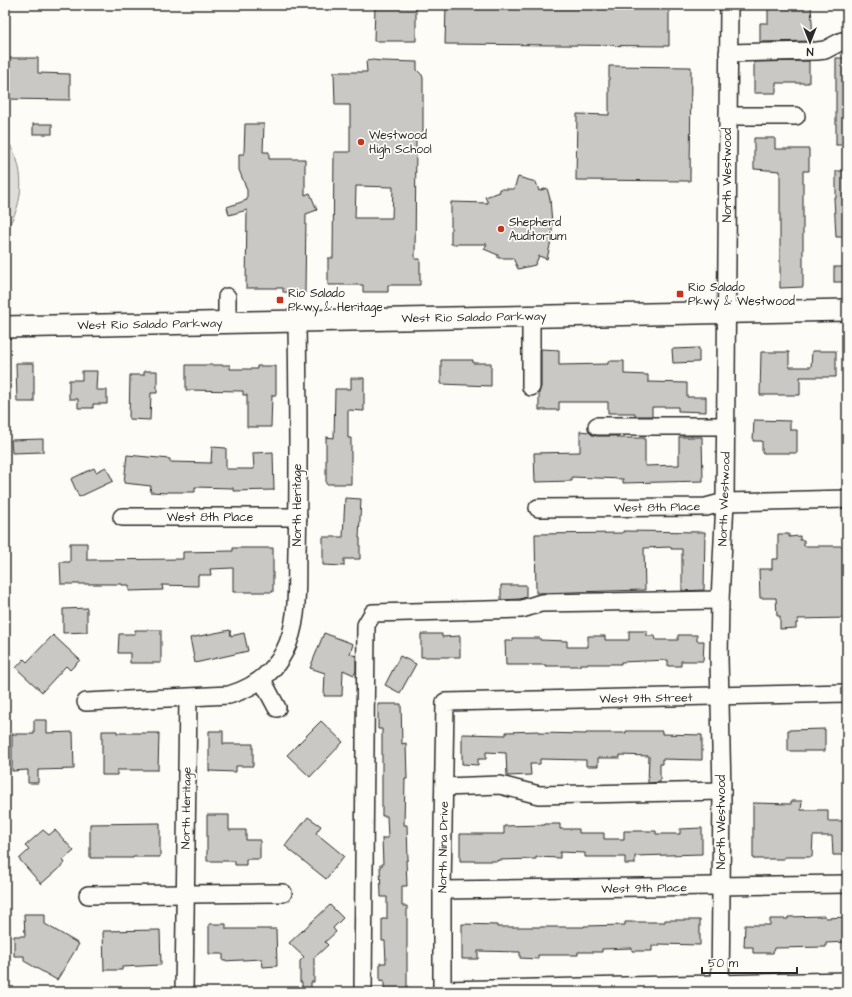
<svg xmlns="http://www.w3.org/2000/svg" width="852" height="997" viewBox="0 0 852 997" font-family="'Architects Daughter',sans-serif">
  <style>
    .green { fill: #dfdeda; stroke: #858482 }
    .building { fill: #c9c8c4; stroke: #2b2b2b; fill-rule: evenodd }
    .lines { fill: none; stroke-linecap: round; stroke-linejoin: round }
    .minor-casing { stroke: #2b2b2b; stroke-width: 20 }
    .major-casing { stroke: #2b2b2b; stroke-width: 24 }
    .minor { stroke: #fdfcf7; stroke-width: 17 }
    .major { stroke: #fdfcf7; stroke-width: 21 }
    .poi-dot { fill: #c8321e; stroke: #fdfcf7; stroke-width: 1.5 }
    .labels { text-anchor: middle; stroke-width: 3.5; stroke-linejoin: round; paint-order: stroke }
    .poi-label { font-size: 12px; fill: #2b2b2b; stroke: #fdfcf7; text-anchor: start }
    .street-label { font-size: 12px; fill: #2b2b2b; stroke: #fdfcf7 }
  </style>
  <rect width="100%" height="100%" fill="#fdfcf7"/>
  <filter id="ink" filterUnits="userSpaceOnUse"><feTurbulence type="fractalNoise" baseFrequency=".025" numOctaves="2"/><feDisplacementMap in="SourceGraphic" scale="8" xChannelSelector="R" yChannelSelector="G"/><feConvolveMatrix kernelMatrix="1 2 1 2 8 2 1 2 1" color-interpolation-filters="sRGB"/></filter>
  <g filter="url(#ink)">
    <path class="green" d="M5,138C26,163 26,205 5,230Z"/>
    <g class="building">
      <polygon points="375,5 416,5 416,41 374,41"/>
      <polygon points="446,5 669,5 669,46 445,44"/>
      <polygon points="768,5 811,5 813,41 760,42 760,23 768,23"/>
      <polygon points="5,58 38,58 38,73 70,74 70,100 5,99"/>
      <rect x="836" y="58" width="11" height="87"/>
      <path d="M372,60L383,61L417,62V70L422,75L423,78V131L416,140L415,259H420V285H388V292H363V285H328V258H333L334,152H350V105H335L334,72H367L366,61ZM356,186L393,187L392,218H355Z"/>
      <polygon points="809,61 809,83 776,83 776,93 754,93 754,62"/>
      <polygon points="609,66 691,67 690,181 576,180 577,114 609,115"/>
      <rect x="33" y="124" width="19" height="10"/>
      <polygon points="245,124 264,124 263,152 269,152 269,159 305,159 305,195 310,193 317,210 306,214 305,293 283,292 283,288 246,288 247,210 229,215 227,207 247,200 247,190 239,170 239,154 244,154"/>
      <polygon points="754,138 775,138 775,149 809,149 809,171 803,171 803,287 780,288 780,171 754,169"/>
      <polygon points="836,171 847,171 847,237 836,237 834,198 836,198"/>
      <polygon points="518,177 536,182 539,191 547,188 550,199 552,223 552,236 547,259 539,256 535,265 518,269 513,258 498,258 498,255 484,249 487,244 451,244 451,202 488,203 485,197 500,192 499,189 514,189"/>
      <rect x="834" y="267" width="13" height="15"/>
      <polygon points="699,348 699,362 673,363 672,349"/>
      <polygon points="541,349 559,350 559,365 608,364 608,361 624,361 624,374 648,375 648,382 687,383 687,397 706,397 706,412 678,411 678,407 652,407 652,416 635,416 635,413 608,413 608,402 559,402 559,410 539,410 539,392 541,387"/>
      <polygon points="812,351 836,351 836,377 800,377 800,395 760,395 761,352 789,352 789,367 811,367"/>
      <polygon points="441,360 473,360 473,363 491,363 491,386 441,384"/>
      <polygon points="16,363 34,363 34,402 17,402"/>
      <polygon points="186,365 230,365 230,369 257,369 257,366 276,366 276,395 272,395 271,427 247,427 247,395 243,395 243,391 186,390"/>
      <polygon points="82,371 97,371 96,390 107,390 107,404 93,404 93,408 78,408 78,399 69,399 69,380 82,380"/>
      <polygon points="144,371 157,371 157,393 151,393 150,420 129,419 130,375 144,375"/>
      <polygon points="351,378 364,378 364,411 348,410 348,438 351,438 351,484 326,484 326,437 334,438 335,389 351,389"/>
      <polygon points="754,420 790,421 790,430 797,430 797,453 762,453 762,441 753,441"/>
      <polygon points="580,431 589,432 592,435 597,436 617,436 617,438 645,438 645,466 679,465 679,437 702,437 703,481 623,483 623,479 572,477 572,481 535,482 534,453 580,452"/>
      <polygon points="43,439 43,452 12,453 11,440"/>
      <polygon points="212,447 226,448 226,469 254,469 253,453 273,452 274,490 233,491 233,488 195,487 195,492 167,492 167,493 150,492 151,486 124,483 127,455 170,459 170,462 211,463"/>
      <polygon points="106,467 113,481 79,497 71,479 94,468 96,472"/>
      <polygon points="345,498 361,499 359,538 360,538 360,559 344,559 344,566 323,565 323,537 343,537"/>
      <polygon points="623,531 705,532 704,590 682,591 682,549 671,549 671,547 644,548 645,590 536,593 535,534 623,533"/>
      <polygon points="778,534 789,534 789,537 800,536 800,540 804,540 804,546 847,546 847,618 798,619 798,623 796,623 796,628 780,629 780,616 777,616 776,598 760,598 759,569 772,569 772,559 778,559"/>
      <polygon points="70,543 87,543 87,560 183,559 183,552 233,551 233,548 273,548 273,592 233,592 233,568 210,569 211,575 198,575 198,586 162,585 163,590 129,591 129,585 122,585 122,584 61,584 60,562 70,562"/>
      <polygon points="501,585 526,585 526,597 520,599 501,600"/>
      <polygon points="87,608 87,632 63,633 63,609"/>
      <polygon points="135,630 161,630 161,663 130,663 130,653 118,653 119,634 135,634"/>
      <polygon points="230,630 231,636 244,633 248,651 195,663 190,638"/>
      <polygon points="629,631 647,631 647,636 655,636 656,640 678,640 678,635 697,635 697,641 704,641 703,661 681,661 681,666 668,666 668,660 621,662 621,664 580,664 580,666 546,666 546,665 506,665 505,641 513,641 513,638 540,638 540,640 567,641 567,647 588,647 588,636 605,636 605,640 629,640"/>
      <polygon points="324,633 353,644 350,654 356,656 356,671 354,675 343,670 342,696 324,696 325,673 310,668"/>
      <polygon points="421,634 442,634 442,637 460,636 460,657 421,657"/>
      <polygon points="53,635 80,660 70,670 66,666 42,692 16,668 24,659 27,662"/>
      <polygon points="400,656 416,664 400,693 385,685"/>
      <polygon points="378,704 401,704 402,744 406,743 407,779 405,779 404,825 407,825 408,860 406,860 407,886 402,886 402,906 407,906 407,992 384,992 384,980 380,981 380,963 386,963 385,941 382,941 382,919 387,919 387,897 381,897 380,865 383,865 382,838 388,838 387,816 382,816 382,729 378,729"/>
      <polygon points="34,720 47,720 47,733 73,732 74,769 38,770 38,783 28,783 28,770 12,771 12,734 34,734"/>
      <polygon points="321,721 343,742 310,777 287,755"/>
      <polygon points="825,729 825,751 788,751 788,730"/>
      <polygon points="102,731 117,731 117,733 159,733 158,770 117,770 117,775 102,775"/>
      <polygon points="209,731 223,731 223,744 253,744 253,766 236,766 236,772 209,771"/>
      <polygon points="539,731 539,733 586,734 586,733 626,733 626,731 662,731 662,734 702,735 702,760 662,759 662,764 660,764 660,782 648,783 649,756 620,755 620,758 598,758 598,766 586,766 586,760 540,759 540,764 530,764 531,775 507,776 506,753 486,752 486,759 478,759 478,765 462,764 462,734 506,735 506,732"/>
      <polygon points="791,801 802,801 801,810 828,810 828,821 846,821 847,855 833,855 832,836 813,836 812,857 784,857 784,859 753,859 753,803 791,804"/>
      <polygon points="207,815 229,815 229,830 246,830 246,840 260,840 260,859 246,859 246,865 235,865 235,861 207,861"/>
      <polygon points="308,817 321,826 316,833 344,856 326,879 285,846"/>
      <polygon points="160,823 160,857 133,857 133,858 90,858 90,824"/>
      <polygon points="545,824 560,824 560,829 579,829 579,833 604,833 604,839 624,839 624,831 656,831 656,834 680,834 680,829 702,828 702,854 635,856 635,864 625,864 625,857 585,857 585,853 560,852 560,858 536,857 536,859 498,860 498,861 460,861 460,834 504,834 504,826 545,825"/>
      <polygon points="43,830 49,835 55,830 74,851 63,860 65,863 41,884 19,859 29,850 25,846"/>
      <polygon points="330,905 343,918 333,928 336,932 325,942 328,945 314,958 314,982 311,982 311,992 302,992 302,982 300,982 300,961 304,957 289,943"/>
      <polygon points="24,914 45,914 45,924 79,944 57,980 24,961 24,956 14,956 14,936 25,936"/>
      <polygon points="825,916 826,918 847,917 847,942 826,943 826,947 774,948 773,953 753,953 753,947 744,947 745,925 770,925 770,919 788,919 788,917"/>
      <polygon points="665,920 700,920 700,945 659,944 659,946 652,946 652,951 632,951 632,948 602,949 602,952 578,952 578,955 538,955 538,959 520,958 520,952 478,951 478,959 462,959 462,924 497,925 497,927 584,927 584,926 625,925 625,922 665,922"/>
      <polygon points="209,924 226,924 226,929 276,929 277,966 263,967 262,959 223,961 223,954 209,954"/>
      <polygon points="160,930 161,965 122,967 122,970 104,970 103,931"/>
    </g>
    <g class="lines">
      <g class="minor-casing">
        <g id="minor">
          <polyline points="728,53 817,51 825,50 842,41"/>
          <polyline points="728,116 796,116"/>
          <polyline points="227,297 227,323"/>
          <polyline points="531,387 531,316"/>
          <polyline points="597,426 725,426"/>
          <polyline points="538,508 706,507 725,502 847,499"/>
          <polyline points="122,517 298,517"/>
          <polyline points="262,680 277,708"/>
          <path d="M86,702L229,695C253,688 272,675 284,652C300,622 296,584 297,551C299,474 298,398 297,321"/>
          <polyline points="444,787 500,785 539,795 722,791"/>
          <polyline points="442,890 847,884"/>
          <polyline points="88,895 283,893"/>
          <polyline points="442,990 847,981"/>
          <polyline points="184,992 188,698"/>
          <polyline points="363,992 366,625 373,613 522,609 541,603 720,600"/>
          <polyline points="442,992 442,890 445,702 847,693"/>
          <polyline points="720,992 722,791 719,658 720,600 725,502 729,5"/>
        </g>
      </g>
      <g class="major-casing">
        <path id="major" d="M5,327C286,320 566,317 847,310"/>
      </g>
      <use href="#minor" class="minor"/>
      <use href="#major" class="major"/>
    </g>
  </g>
  <g class="poi-dot">
    <circle cx="361" cy="142" r="4"/>
    <circle cx="501" cy="229" r="4"/>
    <rect x="676" y="290" width="8" height="8" rx="2"/>
    <rect x="276" y="296" width="8" height="8" rx="2"/>
  </g>
  <g class="labels">
    <g class="poi-label">
      <text x="369" y="139">Westwood<tspan x="369" dy="14">High School</tspan></text>
      <text x="509" y="226">Shepherd<tspan x="509" dy="14">Auditorium</tspan></text>
      <text x="688" y="291">Rio Salado<tspan x="688" dy="14">Pkwy &amp; Westwood</tspan></text>
      <text x="288" y="297">Rio Salado<tspan x="288" dy="14">Pkwy &amp; Heritage</tspan></text>
    </g>
    <g class="street-label">
      <text transform="translate(727 175) rotate(-90)" y="4">North Westwood</text>
      <text transform="translate(474 317) rotate(-1)" y="4">West Rio Salado Parkway</text>
      <text transform="translate(150 324) rotate(-1)" y="4">West Rio Salado Parkway</text>
      <text transform="translate(724 499) rotate(-88)" y="4">North Westwood</text>
      <text transform="translate(297 505) rotate(-90)" y="4">North Heritage</text>
      <text transform="translate(657 507) rotate(-1)" y="4">West 8th Place</text>
      <text x="210" y="521">West 8th Place</text>
      <text transform="translate(646 698) rotate(-1)" y="4">West 9th Street</text>
      <text transform="translate(186 808) rotate(-89)" y="4">North Heritage</text>
      <text transform="translate(721 822) rotate(-90)" y="4">North Westwood</text>
      <text transform="translate(443 847) rotate(-89)" y="4">North Nina Drive</text>
      <text transform="translate(644 888) rotate(-1)" y="4">West 9th Place</text>
    </g>
  </g>
  <rect width="852" height="997" fill="none" stroke="#fdfcf7" stroke-width="20"/>
  <rect x="10" y="10" width="832" height="977" fill="none" stroke="#2b2b2b" stroke-width="1.5" filter="url(#ink)"/>
  <g transform="translate(810 42) rotate(180)" stroke="#fdfcf7" stroke-width="3" paint-order="stroke">
  <path d="M0-3L7 15L0 10L-7 15Z" fill="#2b2b2b"/>
  <text y="-6" font-size="11" font-weight="bold" text-anchor="middle" fill="#2b2b2b">N</text>
  </g>
  <path d="M702 967v6h95v-6" fill="none" stroke="#2b2b2b" stroke-width="2"/>
  <text x="708" y="967" font-size="12" fill="#2b2b2b" stroke="#fdfcf7" stroke-width="3" paint-order="stroke">50 m</text>
</svg>
